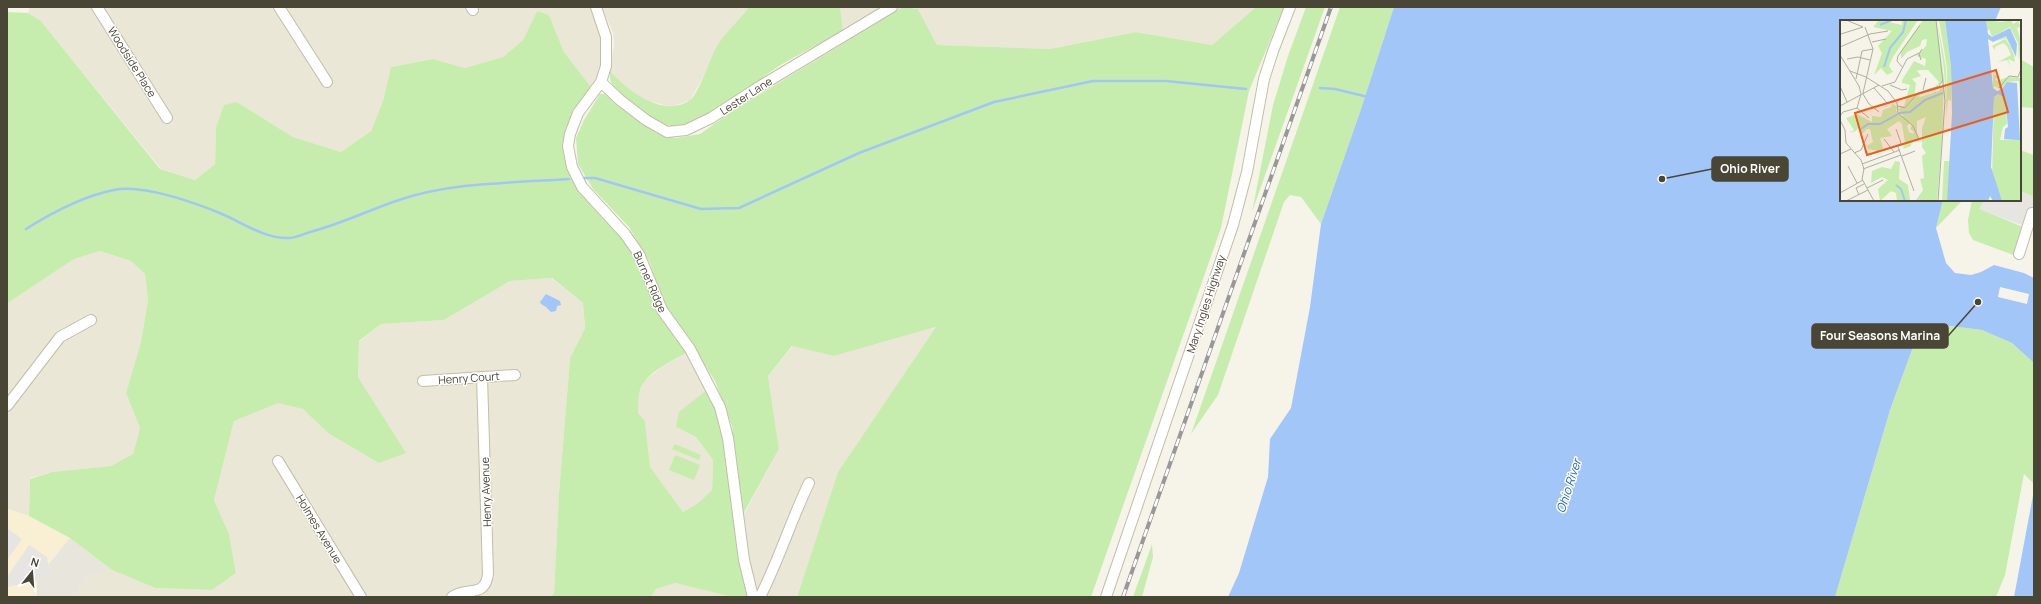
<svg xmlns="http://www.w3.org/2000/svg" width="2041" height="604" viewBox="0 0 2041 604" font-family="Manrope,sans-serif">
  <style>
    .residential { fill: #eae7d6 }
    .commercial { fill: #f9efd3 }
    .industrial { fill: #e8e5dd }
    .green { fill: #c7edae }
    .parking { fill: #e7e5e1 }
    .water { fill: #a1c6f7 }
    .pier { fill: #f6f4e9 }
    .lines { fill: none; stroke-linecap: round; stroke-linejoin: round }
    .stream { stroke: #a1c6f7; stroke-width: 2.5 }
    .minor-casing { stroke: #c2beaa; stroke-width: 12 }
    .minor { stroke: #fff; stroke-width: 10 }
    .rail-casing { stroke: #989898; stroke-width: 4 }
    .rail { stroke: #fff; stroke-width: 2.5; stroke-dasharray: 8; stroke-linecap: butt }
    .labels { text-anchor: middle; stroke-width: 3; stroke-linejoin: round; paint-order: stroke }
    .street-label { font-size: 11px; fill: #4a4636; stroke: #fff }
    .water-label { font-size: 12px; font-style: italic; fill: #2467c1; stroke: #fff }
    .inset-river { fill: none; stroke: #a1c6f7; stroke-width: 2 }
    .inset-road { fill: none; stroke: #b1aea1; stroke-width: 1 }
    .view { fill: #ed5c1a; fill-opacity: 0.15; stroke: #ed5c1a; stroke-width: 2 }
    .inset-edge { fill: none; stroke: #4a4636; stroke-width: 2 }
    .leader { fill: none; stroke: #4a4636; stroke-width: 1.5 }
    .callout-dot { fill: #4a4636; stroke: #fff; stroke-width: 1.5 }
    .callout { fill: #4a4636; stroke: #4a4636; stroke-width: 1.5 }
    .callout-label { font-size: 12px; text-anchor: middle; font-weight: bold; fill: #fff }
  </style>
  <rect width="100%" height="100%" fill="#f6f4e9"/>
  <g class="residential">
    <polygon points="30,7 591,7 602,38 605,56 600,73 591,87 564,52 549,15 537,11 523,40 503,57 465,68 433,59 391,67 383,101 371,131 341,152 293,137 237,102 216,128 215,164 195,180 161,169 41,21 28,13"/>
    <polygon points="602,7 749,7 716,48 710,65 690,100 672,107 645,100 620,82 610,71 614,46 613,33"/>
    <polygon points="840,7 903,7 846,42 843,31"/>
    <polygon points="905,7 1256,7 1212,45 1136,32 1050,49 937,45 918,9"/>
    <polygon points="100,251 131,261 145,274 148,298 141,342 126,393 140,428 133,454 111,466 52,472 30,478 29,516 7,509 7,304 74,259"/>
    <polygon points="551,278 583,303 585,328 570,358 559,493 554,593 551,597 74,597 85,578 112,570 155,588 212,590 236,573 229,534 214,500 234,421 277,402 303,409 328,433 405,453 358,377 359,342 381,324 444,320 510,281"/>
    <polygon points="937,327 838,472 797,597 748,597 743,516 779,449 768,376 793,346 834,356"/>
    <polygon points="686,353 708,389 676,427 696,437 713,460 712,490 697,504 683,512 650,468 645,421 638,413 638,397 643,382 662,367"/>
    <polygon points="675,583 733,597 651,597 656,589"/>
  </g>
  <polygon class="commercial" points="7,509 29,516 70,538 48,565 54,573 37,581 37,597 7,597"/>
  <polygon class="industrial" points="70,538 112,570 85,578 74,597 37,597 37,581 54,573 48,565"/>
  <g class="green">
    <path d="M749,7H840L843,31C823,42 803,52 784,63C755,80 705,130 672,126C656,124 645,113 632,104C621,97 608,86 610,71C627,90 664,119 690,100C699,93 710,59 716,48C724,33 739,21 749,7Z"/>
    <polygon points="903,7 918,9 937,45 1050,49 1136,32 1212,45 1256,7 1284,7 1249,91 1221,228 1091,597 797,597 838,472 936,327 834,356 792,346 768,376 779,449 742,516 732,426 715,381 662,299 650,263 629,227 593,189 578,164 576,138 584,120 600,94 605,94 656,133 676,138 700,134 731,112"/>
    <polygon points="1306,7 1325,7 1252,212 1273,105 1288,56"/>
    <polygon points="1340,7 1394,7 1360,112 1321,224 1301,197 1290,195 1284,202 1218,395 1191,434"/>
    <path d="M537,11L549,15L564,52L591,87L569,121L565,137V155L569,174L584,195L634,250L686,353C672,361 654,369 644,382C638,389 638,403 638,413L645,421L650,467L683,512L697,504L712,490L713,460L696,437L676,427L679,412L708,389L715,402L722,428L748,597H733L675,583L656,589L651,597H551L554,593L559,493L570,358L585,328L583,303L552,278L510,281L444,320L381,324L359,341L358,377L406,453L379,463L328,433L303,409L278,403L234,421L214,500L229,534L236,573L212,590L155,588L112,570L70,538L29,516L30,479L52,472L111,466L133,454L140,428L126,393L141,342L148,299L145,274L131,261L100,251L74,259L8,303L7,12L28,13L41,21L160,169L195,180L215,164L216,128L224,105L237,102L293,137L341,152L371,131L383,101L391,67L433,59L465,68L503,57L523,40Z"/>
    <polygon points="2020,59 2034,67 2034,108 2020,107"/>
    <polygon points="2020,150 2034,155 2034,197 2020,191"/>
    <polygon points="1943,200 1963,200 1936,228"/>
    <polygon points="1972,200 1984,200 1980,209 2023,227 2016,256 1973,240 1969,233 1968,220"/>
    <polygon points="1951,326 1982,330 2012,343 2034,363 2034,484 2024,474 2005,575 1996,597 1835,597 1890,410 1913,347 1924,330"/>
    <polygon points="675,444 701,455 699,460 672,449"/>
    <polygon points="675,455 700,465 694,480 669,470"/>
    <polygon points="1152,544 1153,557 1142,597 1133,597"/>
  </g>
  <g class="parking">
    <polygon points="2020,191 2034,197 2034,224 2032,223 2029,228 1979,209 1984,200 2020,200"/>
    <polygon points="7,528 22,539 7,560"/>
    <polygon points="29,545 47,557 48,565 54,573 37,581 7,587 7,577"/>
  </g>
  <g class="water">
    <polygon points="1394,7 2001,7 1995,21 1841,21 1841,200 1943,200 1936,228 1946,263 1955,273 1971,275 1981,272 1994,265 2024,273 2034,278 2034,363 2012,343 1982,330 1951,326 1924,330 1913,347 1890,410 1835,597 1228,597 1239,573 1268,477 1270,439 1291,408 1310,307 1321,224 1360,112"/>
    <polygon points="546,294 560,301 561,305 557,306 556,311 551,312 546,307 541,304 540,302"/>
    <polygon points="2034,490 2034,597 2014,597"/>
  </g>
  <polygon class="pier" points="2000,287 2029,294 2027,304 1998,297"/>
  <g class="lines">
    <g class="stream">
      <polyline points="1320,88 1335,89 1368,97"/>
      <polyline points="584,178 595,178 701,209 739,208 859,153 994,102 1093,81 1166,81 1246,89"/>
      <path d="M26,229C53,212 83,196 114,190C143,184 196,203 222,214C243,223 264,238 287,238C294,239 303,234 310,232C341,224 369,210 399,200C452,182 513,183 569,179"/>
    </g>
    <g class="minor-casing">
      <g id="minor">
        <polyline points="97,7 167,118"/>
        <polyline points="279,7 327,82"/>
        <polyline points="471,7 473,10"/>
        <polyline points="596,7 606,37 606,66 601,82 578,113 570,134 568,146 572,167 582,187 625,234 639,254 662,310 690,349 720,407 728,438 744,560 753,597"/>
        <polyline points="601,82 620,100 646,120 667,132 686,130 711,118 762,85 892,7"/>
        <polyline points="2019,254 2032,213 2034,213"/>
        <polyline points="423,381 515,375"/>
        <polyline points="7,406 60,337 91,320"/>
        <polyline points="278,461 361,597"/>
        <path d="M452,597C466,586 485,599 488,574L482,377"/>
        <path d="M760,597C779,560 791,520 809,483"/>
        <polyline points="1106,597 1233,225 1247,172 1264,79 1273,51 1290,7"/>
      </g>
    </g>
    <use href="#minor" class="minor"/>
    <g class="rail-casing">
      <polyline id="rail" points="1123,597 1331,7"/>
    </g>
    <use href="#rail" class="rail"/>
  </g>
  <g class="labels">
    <g class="street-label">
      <text transform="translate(132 62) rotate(58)" y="4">Woodside Place</text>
      <text transform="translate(746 96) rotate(-33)" y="4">Lester Lane</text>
      <text transform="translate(650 282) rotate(66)" y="4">Burnet Ridge</text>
      <text transform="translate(1206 304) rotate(-72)" y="4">Mary Ingles Highway</text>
      <text transform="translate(469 378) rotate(-4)" y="4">Henry Court</text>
      <text transform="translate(486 492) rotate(-92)" y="4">Henry Avenue</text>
      <text transform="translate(319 529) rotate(59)" y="4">Holmes Avenue</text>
    </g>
    <g class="water-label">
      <text transform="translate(1569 486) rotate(-72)" y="4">Ohio River</text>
    </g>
  </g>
  <g transform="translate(1840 20)">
    <rect width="181" height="181" fill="#f6f4e9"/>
    <path d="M39,0L62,5V0H78L53,37L49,46L53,52L47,55L41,48L34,55L42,33L38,26L52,11L33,7ZM83,0H96L104,59L102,119L97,181H57L56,173L51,171L40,181L38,169L48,160L42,157L31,163L32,151L42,147L51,149L55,141L60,142L59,159L68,165L70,180H76L83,170L80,159L84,158L82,136L86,133L82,127V108L86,97L77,101V113L72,105L66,100L70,103L67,106L69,112L73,114L74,112L70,109L72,105L79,119L72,120L71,126L63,129L65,123L62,104L59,101L47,109L52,116L40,118L43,128L38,131L28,129L27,126L33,122L30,109H27L22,114L18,108L16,111L9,113L14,110L6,98L17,94L32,102V96L41,97L43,90L51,87L52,83L57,87L56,90L58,94L64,97L58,89L61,88L58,86H64L70,65L62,63V60L74,41L85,46L86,39L76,36L86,26L87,19L82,20L80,26L67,32L61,39V31ZM79,50H88L99,62L95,67L103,61L102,66L99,71L80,77L77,75L66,88L63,89L74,78L76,63L72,59L81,56L77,51ZM97,0L106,48V82L104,50ZM99,0H105L111,46V81L108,80L106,98L107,48ZM146,0L161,2L171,0L173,4L178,1L181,7V9H180V7L177,8L181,22L179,42L178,23L170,7L152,17L149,9L147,11ZM166,16L177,42L174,35L175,42L168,39L171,47L167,40L158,42L171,35L167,26L163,23L155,27V30L152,26L165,19L170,26L166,18L156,21ZM153,54L159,57L155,59L157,61L168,57L180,58L181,59V85L179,61L167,62L161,70L155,66L153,68ZM158,74L165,78L167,104L163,107L160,120L181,119V117V181H162L152,156L154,77ZM104,141H110L107,181H102Z" fill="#c7edae" fill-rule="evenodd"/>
    <path d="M105,0H146L148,14L152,17L170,8L177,24L176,37L166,16L153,22L148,19L153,68L157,71L162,69L167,62L177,63L180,120L164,119L165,109L168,107L165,78L158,74L154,77L151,147L162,181H153L150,176L148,181H107L112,94L111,46Z" fill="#a1c6f7"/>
    <path class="inset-river" d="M40,5L52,0M44,47L50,28L63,12L66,0M59,93L70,92L85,80L103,73M21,109L28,104H40L58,94M56,165L61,169L65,181"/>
    <path class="inset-road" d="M6,0L23,7M96,0L105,81L98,181M1,14L23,7M32,22L46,19M0,27L30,14L48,11M0,35L19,66L21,74L17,88L3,92L0,96M7,39L18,37L30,40M81,40L79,34L82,29M63,48L57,41L58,36L80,5M10,51L26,57L48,71L57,83L58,93L73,106L79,119M16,59L22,31L33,29M50,65L62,70L67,69M0,66L7,82M42,66L55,62L67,39L79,33M34,68L48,84M159,68L169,56L178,57L181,49M83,70L86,58M23,73L33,29L25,7M23,74L29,84L39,92M0,86L39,65M58,86L65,88L78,73L99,66L103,60M17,88L29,98M0,100L5,110L6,123L21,140L24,149L22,159L34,181M56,109L61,123L58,127L74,171M44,119L54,132M14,133L21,130L28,114M0,134L11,129M62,136L75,131M22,144L60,130M8,146L17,163M23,149L61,135M27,168L43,160M0,173L23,160M19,175L16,168L24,164M6,181L28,170"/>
    <path class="view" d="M156,50L168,92L27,135L15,93Z"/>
    <rect width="181" height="181" class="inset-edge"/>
  </g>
  <path class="leader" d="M1662 179L1712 169M1978 302L1948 336"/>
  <g class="callout-dot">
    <circle cx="1662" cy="179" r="4"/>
    <circle cx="1978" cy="302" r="4"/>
  </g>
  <g class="callout">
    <rect x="1712" y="157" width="76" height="24" rx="4"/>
    <rect x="1812" y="324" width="136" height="24" rx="4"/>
  </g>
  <g class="callout-label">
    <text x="1750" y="173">Ohio River</text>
    <text x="1880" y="340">Four Seasons Marina</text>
  </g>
  <rect width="2041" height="604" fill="none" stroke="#4a4636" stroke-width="16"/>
  <g transform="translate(32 572) rotate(17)" stroke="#ffffff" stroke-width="3" paint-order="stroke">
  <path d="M0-3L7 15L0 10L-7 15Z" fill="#4a4636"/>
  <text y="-6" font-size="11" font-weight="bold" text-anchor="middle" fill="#4a4636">N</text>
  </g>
</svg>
